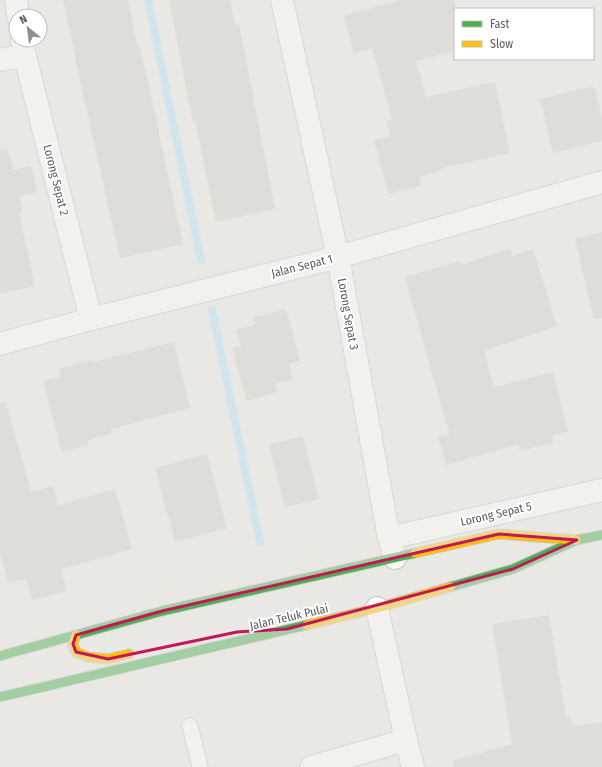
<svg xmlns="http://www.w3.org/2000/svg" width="602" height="767" viewBox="0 0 602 767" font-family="'Fira Sans Condensed',sans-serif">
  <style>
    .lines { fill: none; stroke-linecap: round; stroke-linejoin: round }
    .stream { stroke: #b6e0f6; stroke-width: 8 }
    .building { fill: #d1d0ce }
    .lane-casing { stroke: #c5c5c4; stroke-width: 17 }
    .street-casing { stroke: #c5c5c4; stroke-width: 24 }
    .fast-casing { stroke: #c6c6c6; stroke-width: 11 }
    .slow-casing { stroke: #c6c6c6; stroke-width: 11 }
    .lane { stroke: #fcfcfb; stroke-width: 15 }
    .street { stroke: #fcfcfb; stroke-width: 22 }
    .fast { stroke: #4caf50; stroke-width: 9 }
    .slow { stroke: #ffc107; stroke-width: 9 }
    .marked { fill: none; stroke: #c2185b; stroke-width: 3; stroke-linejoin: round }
    .labels { text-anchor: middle; stroke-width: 4; stroke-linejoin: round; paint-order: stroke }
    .street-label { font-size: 12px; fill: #5a5e62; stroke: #fff }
  </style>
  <rect width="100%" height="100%" fill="#e9e8e4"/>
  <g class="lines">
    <g class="stream">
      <polyline points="148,0 201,260"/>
      <polyline points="212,310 260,542"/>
    </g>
  </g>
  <g class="building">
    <polygon points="63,0 128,0 137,44 139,44 159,130 159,134 183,244 120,258 75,58 76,58"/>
    <polygon points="169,0 230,0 235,25 239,24 275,209 216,222 196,123 193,123"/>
    <polygon points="400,0 455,0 455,51 416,61 426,97 495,82 510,153 441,168 442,170 419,177 421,185 389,194 374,141 391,136 386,121 392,119 372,48 354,53 344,16"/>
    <polygon points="594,86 602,118 602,141 553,153 540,99"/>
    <polygon points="8,149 13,170 31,166 37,192 19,196 23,212 19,213 35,286 0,294 0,150"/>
    <polygon points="602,232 602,318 594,319 575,239"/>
    <polygon points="510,248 512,256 533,249 557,326 484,351 494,387 553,372 568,431 552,436 553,442 520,451 518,444 446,465 438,437 450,434 430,367 405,277 460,261 461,265"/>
    <polygon points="286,309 300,361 289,364 293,379 275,384 277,392 247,401 232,348 241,346 236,330 254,325 253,318"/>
    <polygon points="174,342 190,408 111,429 112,433 88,440 89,445 62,452 43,381 61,377 59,369 92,360 93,362"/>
    <polygon points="6,402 31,492 53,486 58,505 115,489 132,549 61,569 67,591 32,600 26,579 8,583 0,553 0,403"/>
    <polygon points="303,436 319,499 285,507 269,445"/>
    <polygon points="207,454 227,528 175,542 155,468"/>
    <polygon points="549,615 566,717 570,716 572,726 602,722 602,767 454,767 453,761 512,744 492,624"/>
  </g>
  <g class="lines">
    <g class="lane-casing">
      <polyline id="lane" points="190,726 200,767"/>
    </g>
    <g class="street-casing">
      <g id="street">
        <polyline points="16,0 18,16"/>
        <polyline points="282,0 338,257 389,538 395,558"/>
        <polyline points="22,40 25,56 91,319"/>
        <polyline points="0,60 25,56"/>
        <polyline points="0,344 91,319 338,257 602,182"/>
        <polyline points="389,538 602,490"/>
        <polyline points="377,608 406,740 413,767"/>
        <polyline points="311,767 406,740"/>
      </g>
    </g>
    <g class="fast-casing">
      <g id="fast">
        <polyline points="450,587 513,569 577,540 602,535"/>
        <polyline points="0,656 162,611 415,553"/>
        <polyline points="0,697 307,625"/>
      </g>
    </g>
    <g class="slow-casing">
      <g id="slow">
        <polyline points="415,553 499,534 576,540"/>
        <polyline points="307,625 377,608 450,587"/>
        <polyline points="76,635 73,644 76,652 88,657 108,659 129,654"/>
      </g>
    </g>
    <use href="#lane" class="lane"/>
    <use href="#street" class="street"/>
    <use href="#fast" class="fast"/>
    <use href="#slow" class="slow"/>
  </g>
  <path d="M0 0H602V767H0ZM499,534L577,540L513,569L287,629L237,632L108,659L76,652L73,644L76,635L162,611Z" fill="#e9e8e4" fill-opacity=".55" fill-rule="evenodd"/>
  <path class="marked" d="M499,534L577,540L513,569L287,629L237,632L108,659L76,652L73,644L76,635L162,611Z"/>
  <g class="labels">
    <g class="street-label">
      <text transform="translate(56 180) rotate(76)" y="4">Lorong Sepat 2</text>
      <text transform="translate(302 266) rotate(-14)" y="4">Jalan Sepat 1</text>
      <text transform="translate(348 314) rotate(80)" y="4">Lorong Sepat 3</text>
      <text transform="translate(496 514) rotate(-13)" y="4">Lorong Sepat 5</text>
      <text transform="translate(289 617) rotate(-13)" y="4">Jalan Teluk Pulai</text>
    </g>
  </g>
  <rect x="454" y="8" width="140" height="52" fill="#ffffff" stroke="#bdbfc0"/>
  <rect x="462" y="21" width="20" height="6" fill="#4caf50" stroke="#bdbfc0"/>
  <text x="490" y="28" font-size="12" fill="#5a5e62">Fast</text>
  <rect x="462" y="41" width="20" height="6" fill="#ffc107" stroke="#bdbfc0"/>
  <text x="490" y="48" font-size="12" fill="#5a5e62">Slow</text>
  <g transform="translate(28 28) rotate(331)"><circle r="19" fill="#ffffff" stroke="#bdbfc0"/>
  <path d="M0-3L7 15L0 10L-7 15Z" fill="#8c8e90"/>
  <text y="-6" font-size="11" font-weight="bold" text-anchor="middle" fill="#5a5e62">N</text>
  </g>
</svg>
